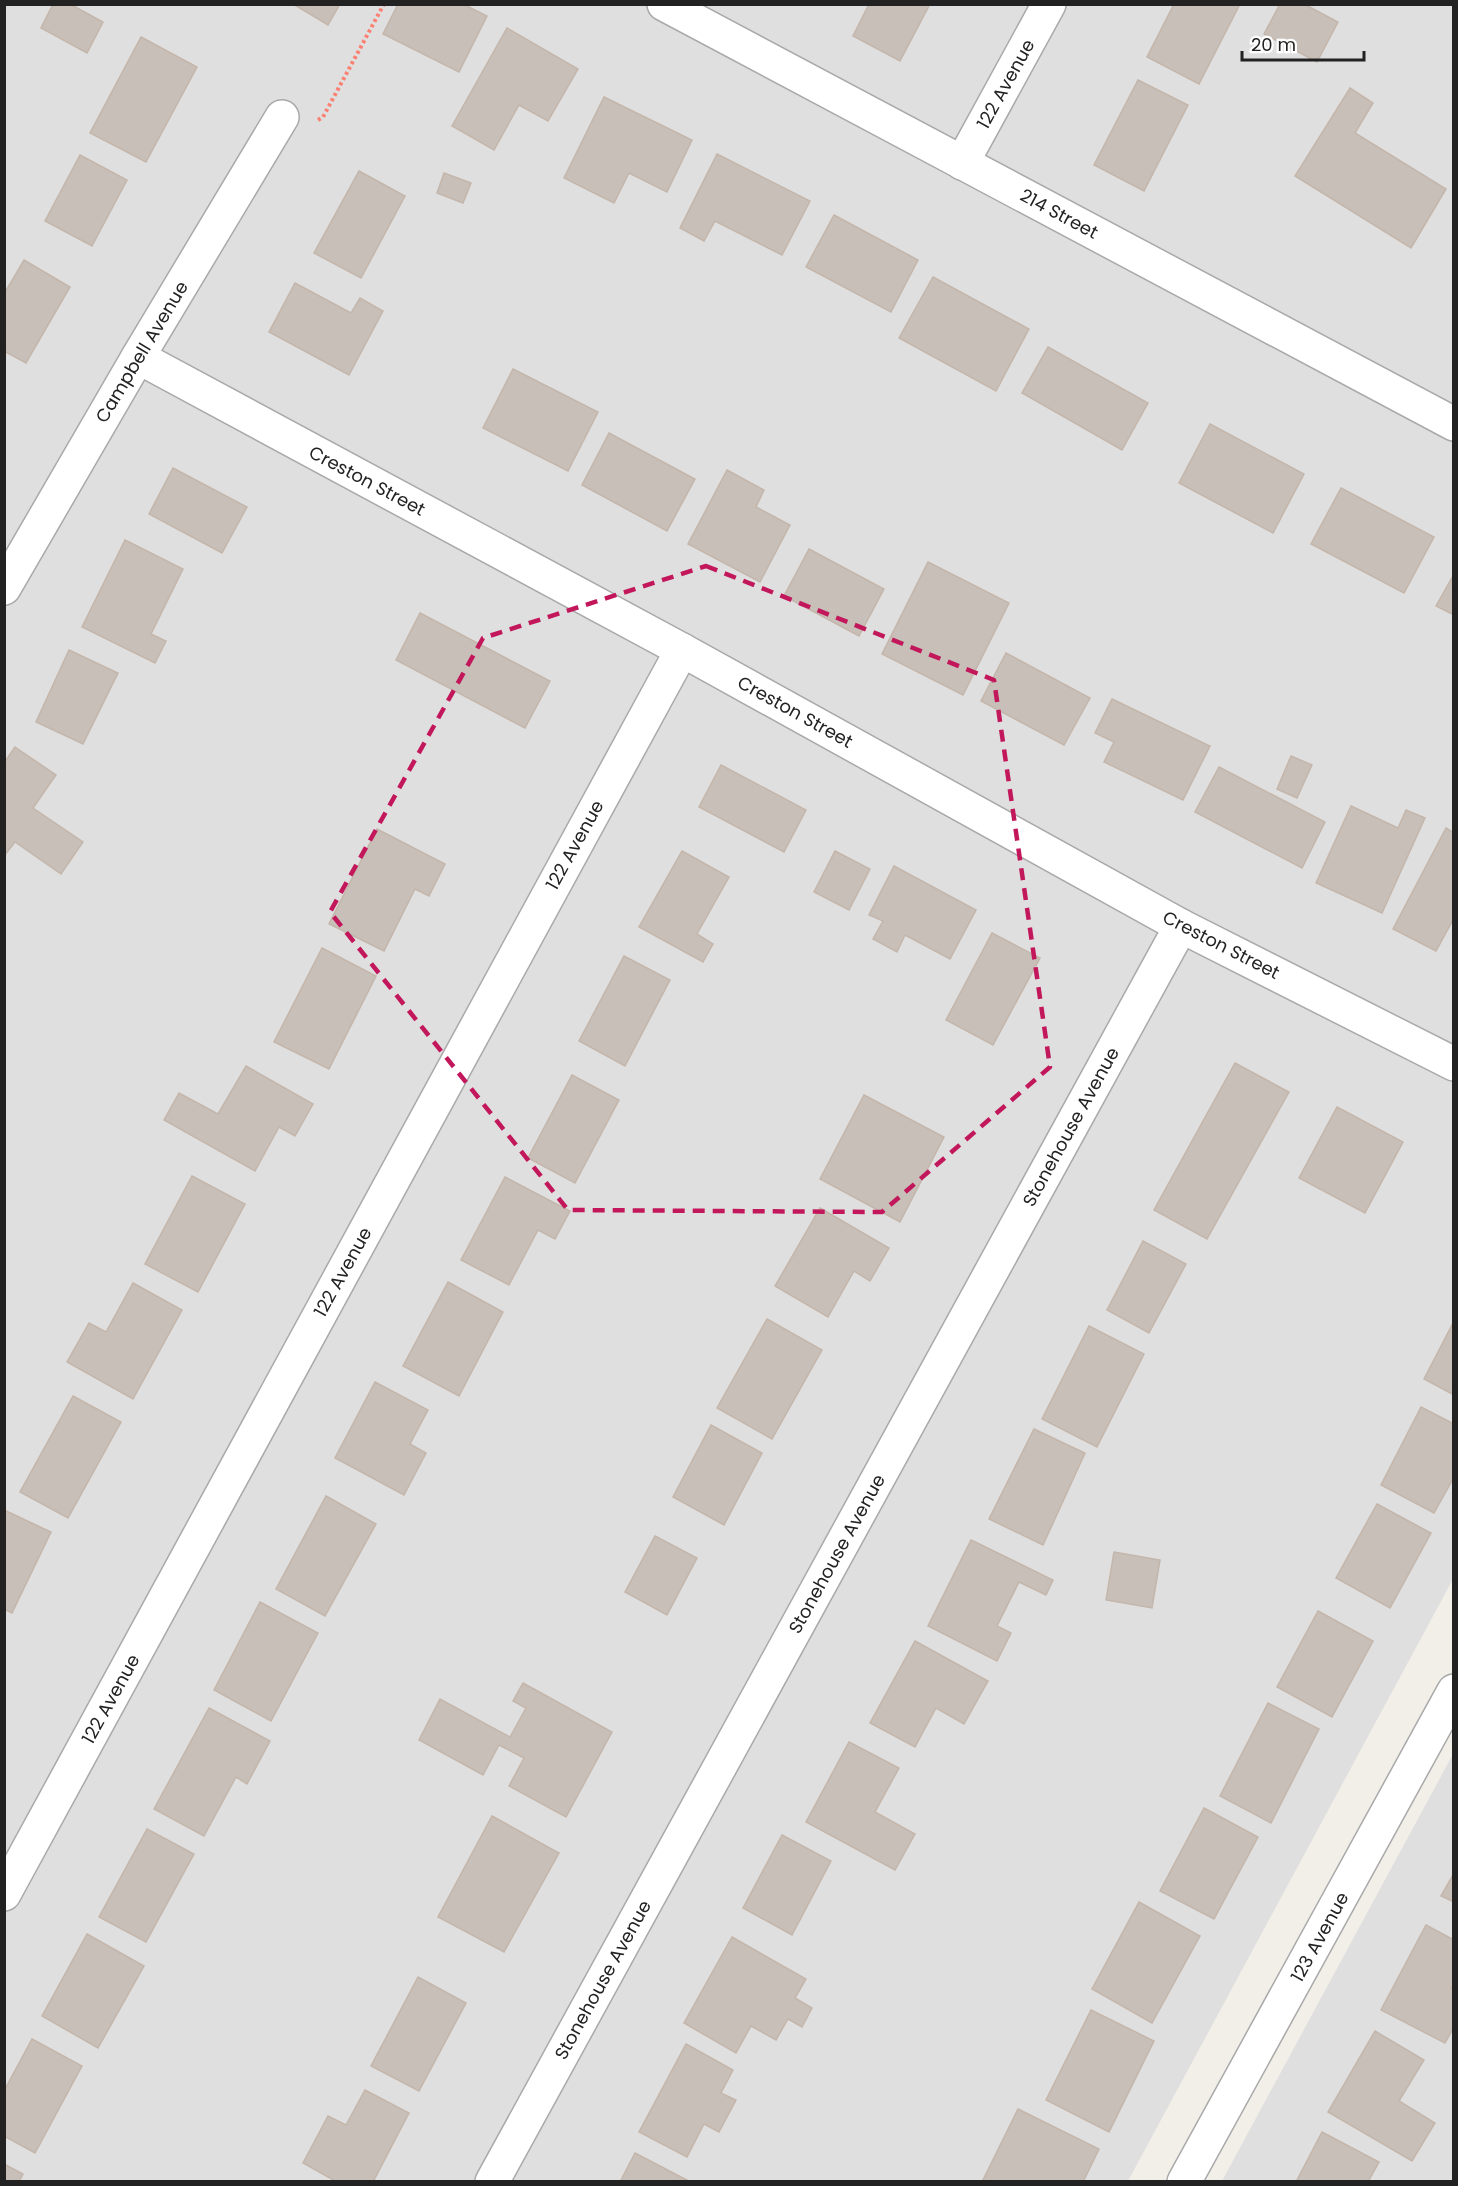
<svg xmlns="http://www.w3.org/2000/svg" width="1458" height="2186" viewBox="0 0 1458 2186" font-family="Poppins,sans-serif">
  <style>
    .residential { fill: #e0dfdf }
    .building { fill: #c7bfb8; stroke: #c4b6ab; stroke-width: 1.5 }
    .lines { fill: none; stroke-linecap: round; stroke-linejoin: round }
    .minor-casing { stroke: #a9a9a9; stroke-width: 36 }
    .tertiary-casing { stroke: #a9a9a9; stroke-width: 36 }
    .path { stroke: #fa8072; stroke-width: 4; stroke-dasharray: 3 3; stroke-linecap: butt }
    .minor { stroke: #fff; stroke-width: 33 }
    .tertiary { stroke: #fff; stroke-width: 33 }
    .marked { fill: none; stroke: #c2185b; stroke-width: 4.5; stroke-dasharray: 12 8; stroke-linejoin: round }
    .labels { text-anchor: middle; stroke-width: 4.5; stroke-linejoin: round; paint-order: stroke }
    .street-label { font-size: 18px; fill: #222; stroke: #fff }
  </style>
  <rect width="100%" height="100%" fill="#f2efe9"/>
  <g class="residential">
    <polygon points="5,5 1453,5 1453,1579 1128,2181 5,2182"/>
    <polygon points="1453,1754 1453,2181 1222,2181"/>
  </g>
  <g class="building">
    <polygon points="53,4 70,4 103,22 87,53 41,28"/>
    <polygon points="293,4 340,4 328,25"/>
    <polygon points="398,4 463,4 487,16 459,72 383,34"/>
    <polygon points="869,4 930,4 900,61 853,36"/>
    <polygon points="1174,4 1240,4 1199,84 1147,57"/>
    <polygon points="1280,4 1304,4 1338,22 1317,62 1264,34"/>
    <polygon points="507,28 578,69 548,121 519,105 494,150 452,126"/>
    <polygon points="141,37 197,67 146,162 90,133"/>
    <polygon points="1138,80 1188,105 1144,191 1094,165"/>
    <polygon points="1350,88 1373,103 1355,133 1446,189 1411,248 1295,176"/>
    <polygon points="604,97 692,140 667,192 629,173 614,203 564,178"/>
    <polygon points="717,154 810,201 782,255 715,221 704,241 680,228"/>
    <polygon points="80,155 127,180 92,246 45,221"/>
    <polygon points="359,171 405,196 361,278 314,253"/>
    <polygon points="444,173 471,183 463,203 437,193"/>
    <polygon points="834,215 918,260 891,312 806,267"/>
    <polygon points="24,260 70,287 26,363 4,351 4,294"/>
    <polygon points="933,277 1029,329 996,391 899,338"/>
    <polygon points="295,283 351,313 360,298 383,311 349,375 269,332"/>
    <polygon points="1048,347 1148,403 1122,450 1022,393"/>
    <polygon points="513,369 598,412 568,471 483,428"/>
    <polygon points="1210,424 1304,474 1273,533 1179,483"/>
    <polygon points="609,433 695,479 667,531 582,485"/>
    <polygon points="173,468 247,507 222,553 149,514"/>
    <polygon points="727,470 764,490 756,507 790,525 760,582 688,544"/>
    <polygon points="1341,488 1434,537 1404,593 1311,544"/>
    <polygon points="125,540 183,569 151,634 166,641 155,663 82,627"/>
    <polygon points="809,549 884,589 859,636 784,596"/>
    <polygon points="928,562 1009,603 963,695 882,654"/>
    <polygon points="1454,574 1454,615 1436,606"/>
    <polygon points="420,613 550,681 525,728 396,660"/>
    <polygon points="69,650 118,673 83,744 36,722"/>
    <polygon points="1006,653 1090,698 1064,745 981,701"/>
    <polygon points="1112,699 1210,746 1183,800 1104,762 1114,742 1095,733"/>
    <polygon points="15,747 56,775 33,808 83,842 61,874 15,842 4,856 4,763"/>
    <polygon points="1291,756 1312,765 1297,798 1277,789"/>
    <polygon points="721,765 806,810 784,852 699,807"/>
    <polygon points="1219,767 1325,822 1302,868 1195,812"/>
    <polygon points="1351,806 1398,828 1406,810 1425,818 1382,913 1316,883"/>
    <polygon points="1446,828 1454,833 1454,918 1436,951 1393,929"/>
    <polygon points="377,829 445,864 429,896 415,889 384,951 329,924"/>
    <polygon points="682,851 729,877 697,934 713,944 703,962 639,927"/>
    <polygon points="835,851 870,869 849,910 814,892"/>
    <polygon points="894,866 976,910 950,959 905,935 897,952 873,939 883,921 869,915"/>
    <polygon points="992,933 1040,958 993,1045 946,1020"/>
    <polygon points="322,948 376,976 329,1069 274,1042"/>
    <polygon points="624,956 670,980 625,1066 579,1041"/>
    <polygon points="1235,1063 1289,1092 1207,1239 1154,1210"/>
    <polygon points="246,1066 313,1104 295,1136 279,1127 255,1171 164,1120 179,1093 218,1114"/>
    <polygon points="572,1075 619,1100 575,1183 528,1158"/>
    <polygon points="864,1095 944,1137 900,1222 820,1179"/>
    <polygon points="1337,1107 1403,1142 1365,1213 1299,1178"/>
    <polygon points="192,1176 245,1204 198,1292 145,1264"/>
    <polygon points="505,1177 570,1211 555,1239 538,1230 509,1285 461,1260"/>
    <polygon points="820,1208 889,1248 870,1281 854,1271 828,1317 775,1286"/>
    <polygon points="1143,1241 1186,1264 1149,1333 1107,1310"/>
    <polygon points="448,1282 503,1312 459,1396 403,1366"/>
    <polygon points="133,1283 182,1310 133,1399 67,1362 89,1323 106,1332"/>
    <polygon points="767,1319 822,1350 772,1439 717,1408"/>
    <polygon points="1454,1321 1454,1395 1424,1379"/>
    <polygon points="1089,1326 1144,1354 1097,1447 1042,1419"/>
    <polygon points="375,1382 428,1410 410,1444 426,1453 404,1495 335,1458"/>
    <polygon points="73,1396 121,1422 68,1518 20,1492"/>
    <polygon points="1421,1407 1454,1424 1454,1477 1434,1513 1381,1485"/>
    <polygon points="711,1425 762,1453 724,1525 673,1497"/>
    <polygon points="1034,1429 1085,1453 1043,1545 989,1519"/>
    <polygon points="326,1496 376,1524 325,1616 276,1589"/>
    <polygon points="1377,1504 1431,1533 1390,1608 1336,1578"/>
    <polygon points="4,1510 51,1532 12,1613 4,1609"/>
    <polygon points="655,1536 697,1558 667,1615 625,1592"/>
    <polygon points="971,1540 1053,1580 1046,1595 1019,1582 997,1626 1011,1633 997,1661 928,1626"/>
    <polygon points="1114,1552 1160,1560 1152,1608 1106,1600"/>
    <polygon points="260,1602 318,1633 271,1721 214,1690"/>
    <polygon points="1318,1611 1373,1641 1332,1717 1277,1687"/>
    <polygon points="915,1641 988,1681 964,1724 936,1708 915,1747 870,1723"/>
    <polygon points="523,1683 612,1732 566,1817 509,1786 524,1758 499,1745 483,1775 419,1740 440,1699 510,1737 526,1708 513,1701"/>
    <polygon points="1268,1703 1319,1729 1271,1823 1220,1796"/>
    <polygon points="209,1708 270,1741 247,1784 236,1777 204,1836 154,1809"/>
    <polygon points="849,1742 899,1768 875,1812 915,1834 895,1870 806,1822"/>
    <polygon points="1204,1808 1258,1837 1214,1919 1160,1891"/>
    <polygon points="492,1816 559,1853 504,1952 438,1917"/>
    <polygon points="147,1829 194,1854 146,1942 99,1917"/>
    <polygon points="782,1835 831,1861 792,1935 743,1908"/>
    <polygon points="1454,1873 1454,1902 1441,1896"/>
    <polygon points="1139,1902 1200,1936 1152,2023 1092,1989"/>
    <polygon points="1426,1925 1454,1940 1454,1984 1451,1989 1454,1990 1454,2027 1445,2043 1381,2010"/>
    <polygon points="87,1934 144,1966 98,2048 42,2016"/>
    <polygon points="732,1937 806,1979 795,1998 812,2008 802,2027 788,2019 776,2040 751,2026 736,2053 684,2023"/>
    <polygon points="418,1977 466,2003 419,2091 371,2066"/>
    <polygon points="1091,2010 1154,2041 1109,2132 1046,2100"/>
    <polygon points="1375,2031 1424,2060 1399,2101 1435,2123 1412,2161 1328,2112"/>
    <polygon points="32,2039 82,2066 35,2153 4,2136 4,2091"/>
    <polygon points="686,2044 733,2070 721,2093 736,2100 719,2132 704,2124 687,2157 639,2132"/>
    <polygon points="365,2090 409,2113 373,2182 337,2182 303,2163 328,2116 346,2125"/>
    <polygon points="1018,2109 1099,2149 1083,2182 982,2182"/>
    <polygon points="1322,2132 1379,2162 1368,2182 1296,2182"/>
    <polygon points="635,2153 687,2180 686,2182 620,2182"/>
    <polygon points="4,2164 23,2174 19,2182 4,2182"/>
  </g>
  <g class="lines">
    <g class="minor-casing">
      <g id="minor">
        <polyline points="664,4 1454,424"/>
        <polyline points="962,163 1049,4"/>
        <polyline points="138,357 682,650 1181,926 1454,1064"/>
        <polyline points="4,588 138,357 282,117"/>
        <polyline points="4,1894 682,650"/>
        <polyline points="492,2182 1181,926"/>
      </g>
    </g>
    <g class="tertiary-casing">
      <polyline id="tertiary" points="1184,2182 1454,1691"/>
    </g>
    <polyline class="path" points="318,120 323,117 384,4"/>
    <use href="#minor" class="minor"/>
    <use href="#tertiary" class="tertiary"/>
  </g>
  <path class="marked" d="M706,566L994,680L1050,1067L882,1212L568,1210L330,912L483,638Z"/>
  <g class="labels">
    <g class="street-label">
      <text transform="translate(1006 84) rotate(-61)" y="6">122 Avenue</text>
      <text transform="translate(1059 214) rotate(28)" y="6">214 Street</text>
      <text transform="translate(142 352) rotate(-59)" y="6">Campbell Avenue</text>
      <text transform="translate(367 481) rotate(28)" y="6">Creston Street</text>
      <text transform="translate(795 712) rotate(29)" y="6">Creston Street</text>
      <text transform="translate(575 845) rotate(-61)" y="6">122 Avenue</text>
      <text transform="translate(1221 945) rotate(27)" y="6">Creston Street</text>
      <text transform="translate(1071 1127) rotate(-61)" y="6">Stonehouse Avenue</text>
      <text transform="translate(343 1272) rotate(-61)" y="6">122 Avenue</text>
      <text transform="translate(837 1554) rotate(-61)" y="6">Stonehouse Avenue</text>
      <text transform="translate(111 1699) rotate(-61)" y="6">122 Avenue</text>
      <text transform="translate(1320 1937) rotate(-61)" y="6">123 Avenue</text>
      <text transform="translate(603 1980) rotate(-61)" y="6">Stonehouse Avenue</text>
    </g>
  </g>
  <rect width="1458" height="2186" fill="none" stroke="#222222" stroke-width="12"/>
  <path d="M1242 51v9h122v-9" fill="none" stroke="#222222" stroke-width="3"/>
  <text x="1251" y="51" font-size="18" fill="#222222" stroke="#ffffff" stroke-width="4.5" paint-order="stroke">20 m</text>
</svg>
